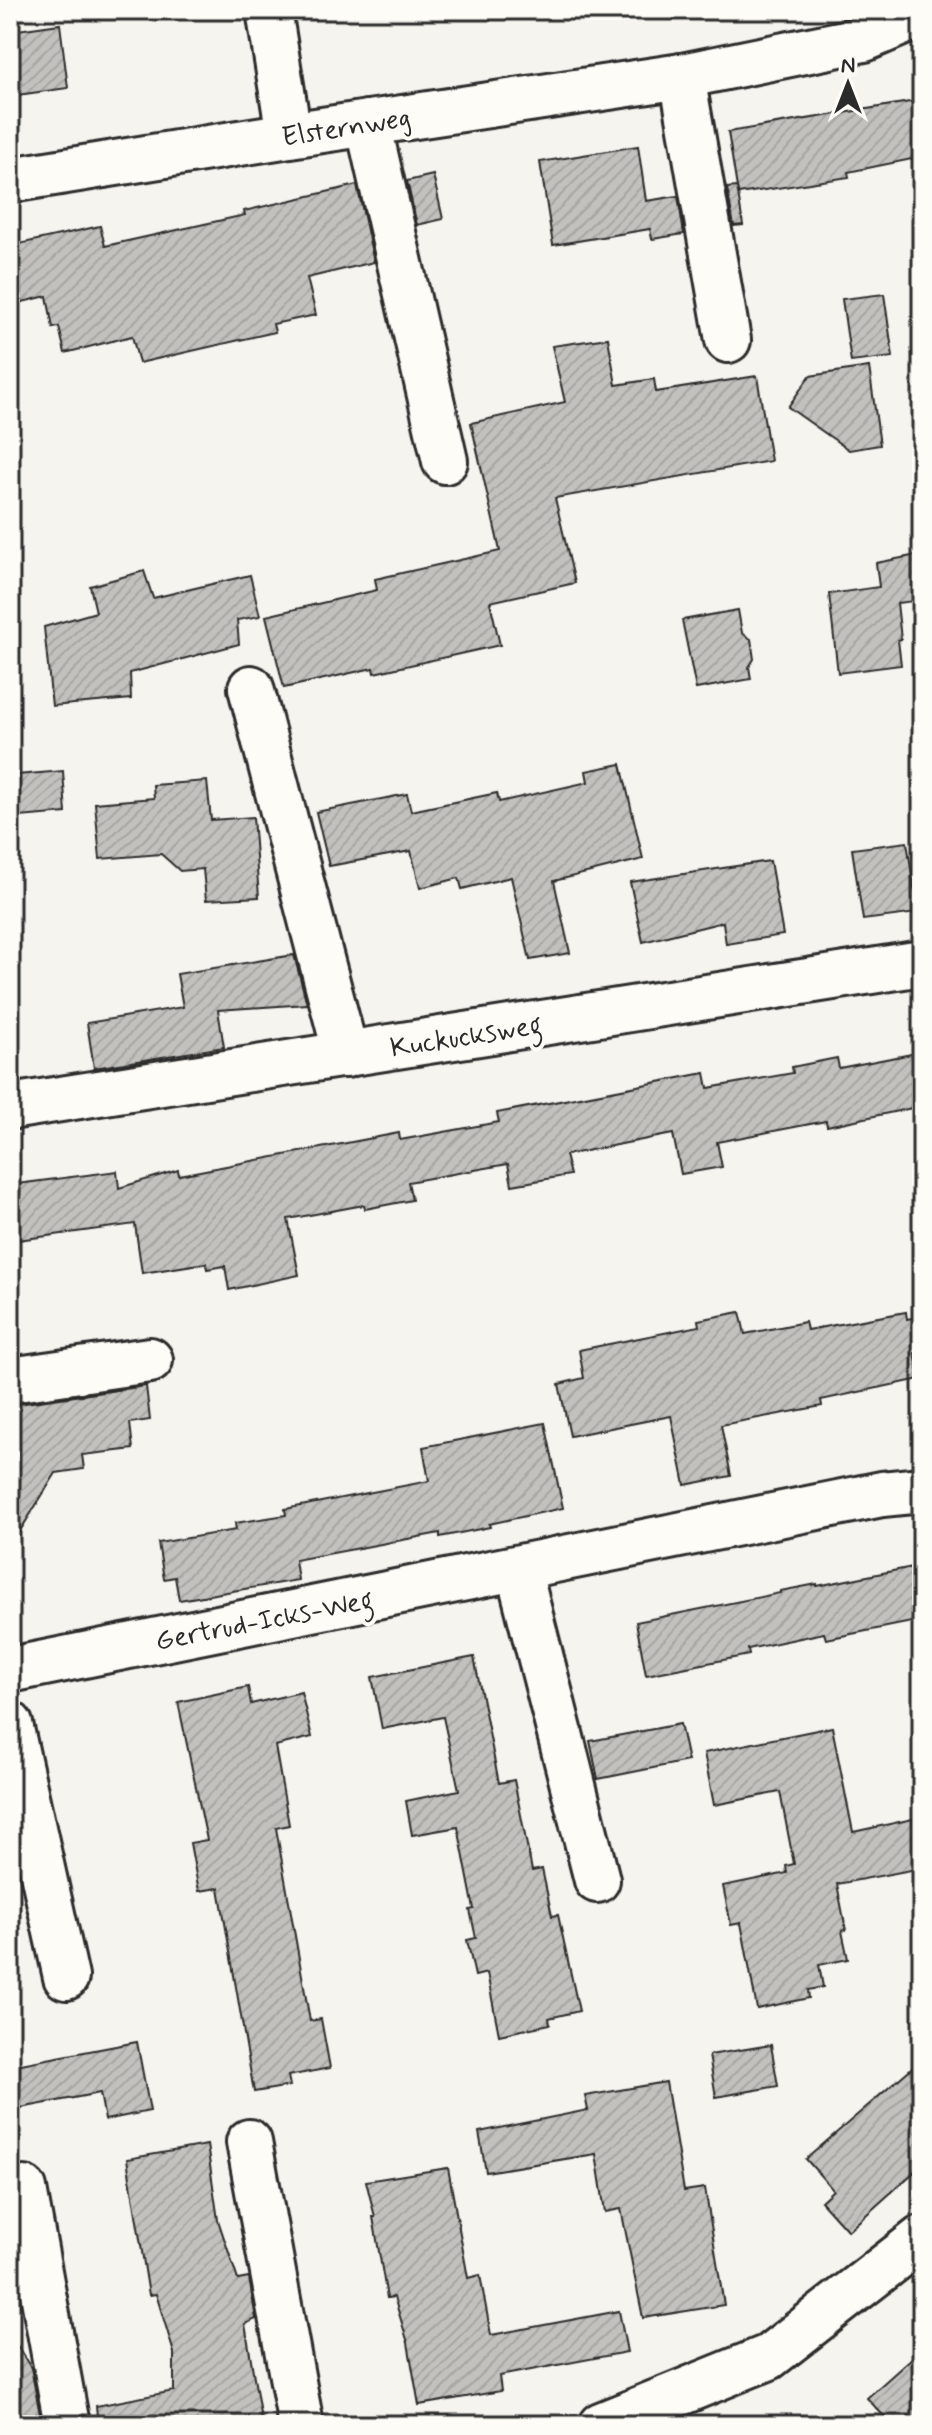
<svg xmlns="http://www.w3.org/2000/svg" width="932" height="2435" viewBox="0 0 932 2435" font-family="Mynerve,sans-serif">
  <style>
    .building { fill: url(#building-hatch); stroke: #2b2b2b; stroke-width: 2 }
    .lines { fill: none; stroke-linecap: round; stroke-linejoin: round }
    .minor-casing { stroke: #2b2b2b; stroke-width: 50 }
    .minor { stroke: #fdfcf7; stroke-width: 44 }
    .labels { text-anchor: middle; stroke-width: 8; stroke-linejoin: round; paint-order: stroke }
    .street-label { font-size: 28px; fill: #2b2b2b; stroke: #fdfcf7 }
  </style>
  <defs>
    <pattern id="building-hatch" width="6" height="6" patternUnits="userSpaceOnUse" patternTransform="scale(2)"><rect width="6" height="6" fill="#c2c1be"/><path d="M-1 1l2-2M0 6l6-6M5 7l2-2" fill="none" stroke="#a7a6a3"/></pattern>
  </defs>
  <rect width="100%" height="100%" fill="#f5f4ef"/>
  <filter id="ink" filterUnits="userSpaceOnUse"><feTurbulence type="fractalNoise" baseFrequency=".0125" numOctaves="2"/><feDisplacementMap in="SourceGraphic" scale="16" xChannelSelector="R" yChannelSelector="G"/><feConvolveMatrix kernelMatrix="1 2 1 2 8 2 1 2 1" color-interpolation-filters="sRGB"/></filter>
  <g filter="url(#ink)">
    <g class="building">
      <polygon points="60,24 68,88 10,96 10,31"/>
      <polygon points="922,100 922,157 848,172 849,177 738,194 728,132"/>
      <polygon points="638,146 646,201 678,196 684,234 652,239 650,229 553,245 540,162"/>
      <polygon points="433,175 443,219 417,225 407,181"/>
      <polygon points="357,185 374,262 307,278 316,315 273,324 275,332 139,363 132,336 65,353 59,327 53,328 47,296 10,305 10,246 100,226 105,246 245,215 244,211"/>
      <polygon points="737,187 743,225 734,226 727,188"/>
      <polygon points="884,294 893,357 851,362 842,299"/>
      <polygon points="608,338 616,385 654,379 656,392 757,376 771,461 555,498 575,583 490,602 500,645 374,673 373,668 284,688 266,616 377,590 375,579 500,551 471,423 565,402 552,346"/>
      <polygon points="869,367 880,445 849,450 788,407 810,376"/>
      <polygon points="917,555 922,600 897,603 901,639 898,640 901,665 838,673 829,594 879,587 876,563"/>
      <polygon points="144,571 153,598 250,575 260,616 237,620 239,644 130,673 131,699 52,706 44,627 96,612 90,586"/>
      <polygon points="738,610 742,633 751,639 754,659 749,667 751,679 696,689 682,620"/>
      <polygon points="621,764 643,859 554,881 570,953 530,960 511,877 462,889 459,878 420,888 411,851 329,866 316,812 407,794 411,811 497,793 499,802 588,782 586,771"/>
      <polygon points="63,771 66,813 20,817 17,775"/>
      <polygon points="207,781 211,820 253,817 259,897 206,900 203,869 180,871 161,854 100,859 95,803 154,798 153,785"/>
      <polygon points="907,842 918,913 863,920 852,849"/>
      <polygon points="770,861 783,935 726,944 723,922 643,942 630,882"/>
      <polygon points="294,955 307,1004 218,1010 224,1047 94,1068 87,1023 183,1007 177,974"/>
      <polygon points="922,1052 922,1106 827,1126 826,1121 717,1142 722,1167 681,1174 673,1134 565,1155 570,1175 512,1185 508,1164 408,1182 412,1200 365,1209 364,1205 288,1219 299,1275 229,1290 225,1266 207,1269 206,1263 142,1273 135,1224 10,1241 10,1185 117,1171 119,1188 178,1170 179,1175 399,1133 400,1140 499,1122 497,1113 705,1073 708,1088 793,1073 792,1067 837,1058 839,1068"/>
      <polygon points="740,1312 745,1334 805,1322 807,1330 906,1312 907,1319 922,1316 922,1352 915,1353 920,1379 821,1400 822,1406 721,1425 731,1476 685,1485 671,1416 570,1436 559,1384 584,1378 579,1350 699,1326 698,1320"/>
      <polygon points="146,1386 150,1420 130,1423 133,1449 82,1455 84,1469 56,1473 10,1547 10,1456 18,1455 11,1405"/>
      <polygon points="545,1423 563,1508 489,1524 490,1527 440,1537 440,1533 295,1560 298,1580 179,1600 175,1577 164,1579 158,1543 236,1530 235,1523 286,1515 285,1509 429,1481 423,1447"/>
      <polygon points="918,1566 922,1585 922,1620 826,1639 824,1633 748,1649 749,1655 646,1675 636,1622 780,1593 780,1591 817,1584 817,1586"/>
      <polygon points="474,1657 499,1783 514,1780 532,1871 542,1869 552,1916 558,1915 579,2011 549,2018 550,2024 499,2035 487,1973 475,1976 467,1940 476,1938 470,1910 474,1909 458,1827 412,1835 406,1801 459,1790 443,1717 382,1729 372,1677"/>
      <polygon points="248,1687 251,1704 301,1692 312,1737 275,1746 289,1825 276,1828 310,2021 321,2019 330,2068 288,2076 290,2086 254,2092 219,1888 199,1891 190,1843 207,1840 178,1702"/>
      <polygon points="680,1724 688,1761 598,1779 590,1741"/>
      <polygon points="832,1727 853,1832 922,1817 922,1868 837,1884 846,1930 842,1931 848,1959 819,1965 823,1987 808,1990 809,1998 757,2009 741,1923 731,1925 723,1886 787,1873 786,1866 794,1864 780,1792 714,1805 704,1753"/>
      <polygon points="137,2042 150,2111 105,2120 100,2093 10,2110 10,2066"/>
      <polygon points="771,2045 778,2086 716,2097 709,2055"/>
      <polygon points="922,2059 922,2165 848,2231 821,2201 833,2190 806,2159"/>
      <polygon points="666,2082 684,2191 705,2188 724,2305 643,2318 621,2209 605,2212 596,2154 486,2172 479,2132 588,2110 585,2096"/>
      <polygon points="207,2145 218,2220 238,2280 249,2278 256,2319 245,2324 262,2425 98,2425 96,2406 174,2391 174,2353 156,2294 149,2295 127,2159"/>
      <polygon points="448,2168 468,2278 480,2275 491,2335 619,2311 627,2352 499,2376 501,2391 419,2405 408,2343 394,2297 387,2298 373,2217 375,2217 366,2181"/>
      <polygon points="10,2334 31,2368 42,2425 10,2425"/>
      <polygon points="922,2349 922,2425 892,2425 867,2398"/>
    </g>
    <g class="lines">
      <g class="minor-casing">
        <g id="minor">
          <polyline points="269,10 289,135"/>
          <polyline points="682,76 728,340"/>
          <polyline points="368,123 445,461"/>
          <polyline points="10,180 289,135 682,76 864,39 922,14"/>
          <polyline points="251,688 346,1055"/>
          <polyline points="10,1107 922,963"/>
          <polyline points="10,1380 150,1360"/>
          <polyline points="518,1568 597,1880"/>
          <polyline points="10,1670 882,1494 922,1490"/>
          <polyline points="10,1724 66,1977"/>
          <polyline points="249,2142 301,2425"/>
          <polyline points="24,2189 67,2425"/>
          <polyline points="601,2425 769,2357 922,2238"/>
        </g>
      </g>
      <use href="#minor" class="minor"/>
    </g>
  </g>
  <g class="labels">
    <g class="street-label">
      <text transform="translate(346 126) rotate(-9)" y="10">Elsternweg</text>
      <text transform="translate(466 1035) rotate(-9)" y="10">Kuckucksweg</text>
      <text transform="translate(264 1619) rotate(-11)" y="10">Gertrud-Icks-Weg</text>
    </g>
  </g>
  <rect width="932" height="2435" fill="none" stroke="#fdfcf7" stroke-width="40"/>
  <rect x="20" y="20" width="892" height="2395" fill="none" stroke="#2b2b2b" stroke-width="3" filter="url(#ink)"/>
  <g transform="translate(848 84)" stroke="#fdfcf7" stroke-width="6" paint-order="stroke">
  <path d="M0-6L14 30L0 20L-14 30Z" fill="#2b2b2b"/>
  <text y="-12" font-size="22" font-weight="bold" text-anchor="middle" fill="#2b2b2b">N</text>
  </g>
</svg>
